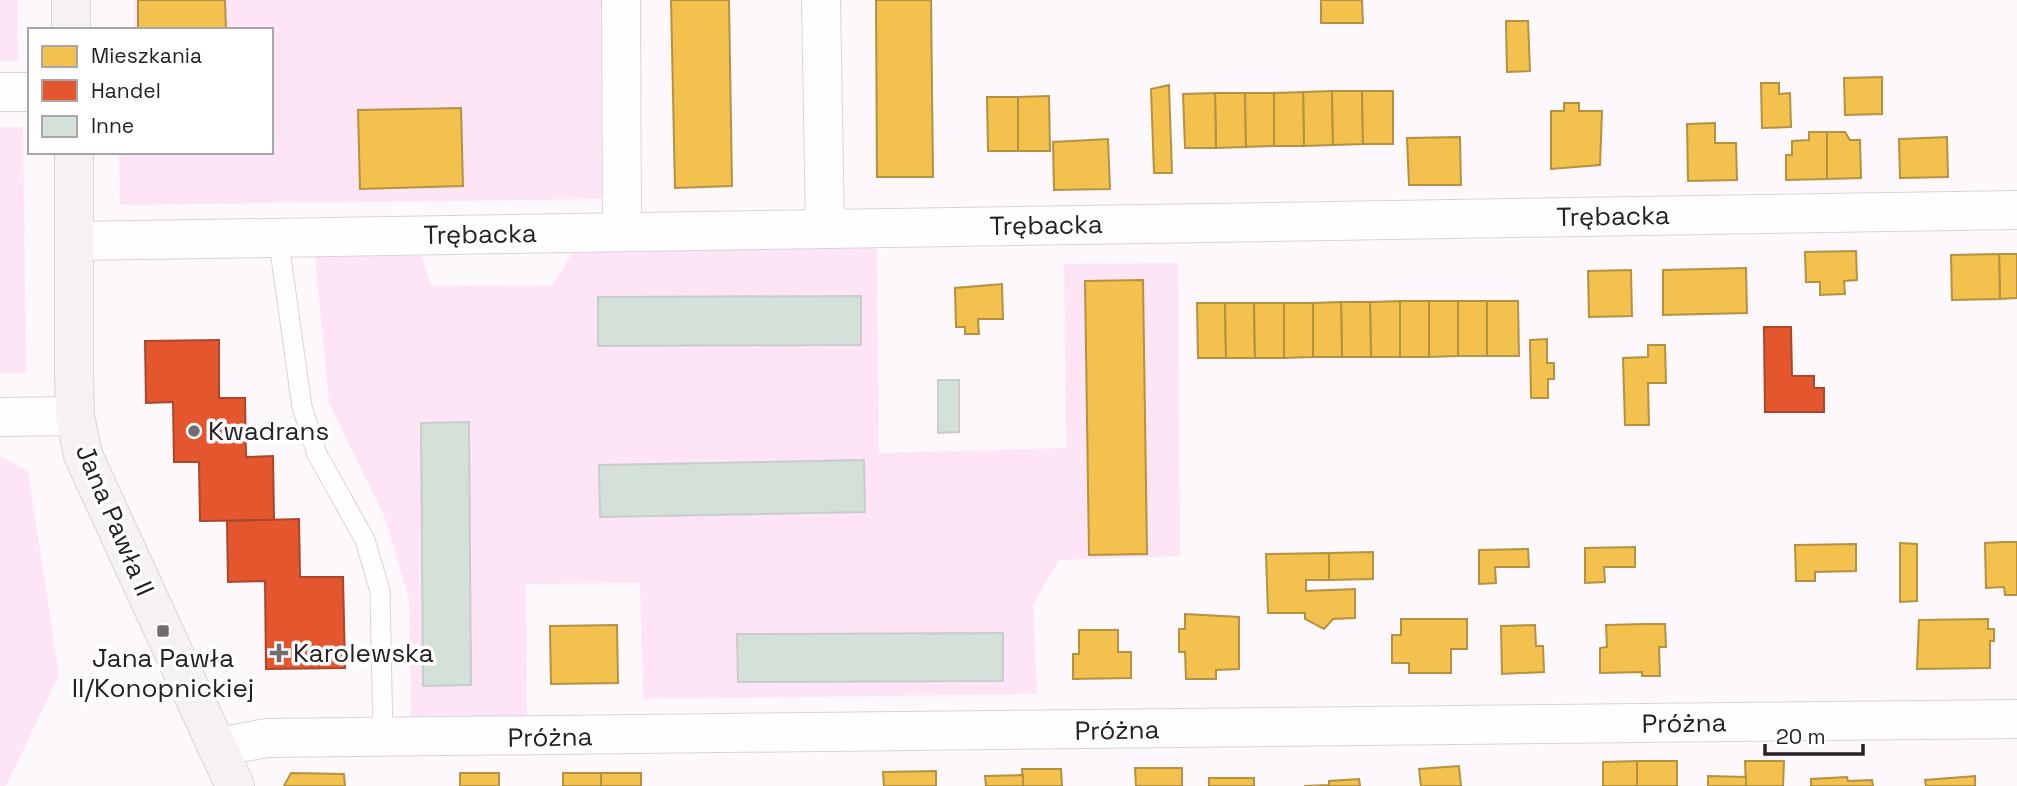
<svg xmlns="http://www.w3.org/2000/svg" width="2017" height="786" viewBox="0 0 2017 786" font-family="'Space Grotesk',sans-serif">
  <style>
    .green { fill: #fee5f6 }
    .homes { fill: #f2c14e; stroke: #b59142; stroke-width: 2 }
    .shops { fill: #e4572e; stroke: #ab462b; stroke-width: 2 }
    .building { fill: #d4e1d8; stroke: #cacbcb; stroke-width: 2 }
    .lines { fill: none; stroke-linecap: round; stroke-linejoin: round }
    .lane-casing { stroke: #d9d3d7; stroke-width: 21 }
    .street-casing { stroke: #d9d3d7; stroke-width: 40 }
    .secondary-casing { stroke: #d9d3d7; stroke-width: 40 }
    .lane { stroke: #fffefe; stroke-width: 19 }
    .street { stroke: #fffefe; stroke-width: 38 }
    .secondary { stroke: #f5f1f4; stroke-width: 38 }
    .poi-dot { fill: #726c70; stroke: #fff; stroke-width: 2.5 }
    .labels { text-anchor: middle; stroke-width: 7; stroke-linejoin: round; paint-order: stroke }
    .street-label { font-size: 26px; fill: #272025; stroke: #fff }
    .poi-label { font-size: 26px; fill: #272025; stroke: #fff; text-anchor: start }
  </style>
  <rect width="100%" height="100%" fill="#fdf8fb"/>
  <g class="green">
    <polygon points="0,0 17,0 18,61 0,61"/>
    <polygon points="134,0 603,0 606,199 120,205 119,152 271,152 271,30 134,30"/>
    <polygon points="0,127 23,127 26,373 0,373"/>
    <polygon points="877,245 879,453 1066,448 1064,264 1178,263 1180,556 1059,560 1033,605 1037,694 643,699 640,583 526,584 527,720 411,722 409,599 385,518 329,403 315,256 422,256 431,286 553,285 572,253"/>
    <polygon points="0,456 28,471 59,675 6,786 0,786"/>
  </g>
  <g class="homes">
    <polygon points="138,0 225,0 226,30 138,30"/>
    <polygon points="671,0 729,0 732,186 675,188"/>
    <polygon points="876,0 931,0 933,177 877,177"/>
    <polygon points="1321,0 1362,0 1363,23 1321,23"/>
    <polygon points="1506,21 1528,21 1530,71 1507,72"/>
    <polygon points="1882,77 1882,114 1845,115 1844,78"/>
    <polygon points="1761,83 1779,83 1779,94 1790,93 1791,127 1762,128"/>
    <polygon points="1169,85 1172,173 1154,173 1151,89"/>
    <polygon points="1332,91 1333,145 1304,146 1303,92"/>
    <polygon points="1332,91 1362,91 1363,144 1333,145"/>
    <polygon points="1362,91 1393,91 1393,144 1363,144"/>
    <polygon points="1303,92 1304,146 1274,146 1274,93"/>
    <polygon points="1215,93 1245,93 1246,147 1216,148"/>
    <polygon points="1215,93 1216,148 1185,148 1183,94"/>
    <polygon points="1245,93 1274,93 1274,146 1246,147"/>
    <polygon points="1049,96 1050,151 1018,151 1018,97"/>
    <polygon points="987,97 1018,97 1018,151 988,151"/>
    <polygon points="1564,103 1579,103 1579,111 1602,111 1600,165 1551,169 1551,111 1564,111"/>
    <polygon points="461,108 463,186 360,189 358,110"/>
    <polygon points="1715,123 1715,143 1736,143 1737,180 1688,181 1687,124"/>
    <polygon points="1809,132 1827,132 1827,179 1786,180 1786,155 1792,155 1792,141 1809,140"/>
    <polygon points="1827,132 1845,132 1850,140 1860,140 1861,178 1827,179"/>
    <polygon points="1460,137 1461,185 1409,185 1407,138"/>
    <polygon points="1947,137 1948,177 1900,178 1899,139"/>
    <polygon points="1108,139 1110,189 1054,190 1053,142"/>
    <polygon points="1856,251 1857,280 1844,281 1845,294 1820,295 1820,282 1806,282 1805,252"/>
    <polygon points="1999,254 2017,254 2017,298 2000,299"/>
    <polygon points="1999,254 2000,299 1952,300 1951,255"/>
    <polygon points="1746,268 1747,313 1663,315 1663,270"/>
    <polygon points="1631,270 1632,316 1589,317 1588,271"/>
    <polygon points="1143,280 1147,554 1089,555 1085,281"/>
    <polygon points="1002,284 1003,319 978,319 979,334 965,334 965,327 956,327 955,288"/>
    <polygon points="1400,301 1400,357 1371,357 1370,302"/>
    <rect x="1400" y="301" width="29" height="56"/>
    <polygon points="1429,301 1458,301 1458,356 1429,357"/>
    <rect x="1458" y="301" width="29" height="55"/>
    <polygon points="1487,301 1518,301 1519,356 1487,356"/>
    <polygon points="1341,302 1370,302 1371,357 1342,357"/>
    <polygon points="1341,302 1342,357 1313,357 1313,303"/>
    <polygon points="1197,303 1225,303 1226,358 1198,358"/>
    <polygon points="1225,303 1254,303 1255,358 1226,358"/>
    <polygon points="1254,303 1284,303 1284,358 1255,358"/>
    <polygon points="1284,303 1313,303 1313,357 1284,358"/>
    <polygon points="1547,339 1547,363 1554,363 1554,379 1548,379 1548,398 1531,398 1530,340"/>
    <polygon points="1648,345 1665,345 1666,383 1648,383 1649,425 1625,425 1623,358 1648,357"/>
    <polygon points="2003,542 2017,542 2017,595 2005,595 2004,587 1986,588 1985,543"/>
    <polygon points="1900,543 1917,544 1917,601 1900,602"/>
    <polygon points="1856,544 1856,571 1815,572 1815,581 1796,581 1795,545"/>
    <polygon points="1635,547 1635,567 1604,567 1605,582 1585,583 1585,548"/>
    <polygon points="1528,549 1529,567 1495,567 1496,583 1479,584 1479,550"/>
    <polygon points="1373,552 1373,579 1329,580 1329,553"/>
    <polygon points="1329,553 1329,580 1306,580 1306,591 1355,589 1355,618 1333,619 1324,629 1305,619 1305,613 1268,613 1266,554"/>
    <polygon points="1185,614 1239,617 1239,669 1216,670 1216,679 1186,679 1185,652 1179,652 1179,629 1185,629"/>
    <polygon points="1401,619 1467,619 1467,649 1451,649 1451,673 1409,673 1409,663 1392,663 1392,635 1401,635"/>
    <polygon points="1988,619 1988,629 1994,629 1994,641 1990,641 1990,668 1917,669 1919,620"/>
    <polygon points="1646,624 1665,624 1666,647 1659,647 1660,676 1642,676 1642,672 1600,673 1600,648 1607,647 1606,625"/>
    <polygon points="617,625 618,683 551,684 550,626"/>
    <polygon points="1535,625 1536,646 1543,646 1544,672 1502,674 1501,626"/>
    <polygon points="1079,630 1118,630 1118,652 1131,652 1131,678 1073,679 1073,654 1079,654"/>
    <rect x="1637" y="761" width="40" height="25"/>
    <polygon points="1637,761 1637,786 1603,786 1603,762"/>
    <polygon points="1745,761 1784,761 1783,786 1746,786"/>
    <polygon points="1459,766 1461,786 1421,786 1419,769"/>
    <polygon points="1135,768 1182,768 1182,786 1136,786"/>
    <polygon points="1022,769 1061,769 1062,786 1023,786"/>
    <polygon points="936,771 936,786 884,786 883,772"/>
    <polygon points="291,773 344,774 345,786 284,786"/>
    <rect x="460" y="773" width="39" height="13"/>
    <rect x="563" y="773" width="38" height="13"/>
    <rect x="601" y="773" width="40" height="13"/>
    <polygon points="1023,775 1023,786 986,786 985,776"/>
    <polygon points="1708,776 1746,777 1746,786 1708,786"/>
    <polygon points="1975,776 1975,786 1926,786 1925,780"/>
    <polygon points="1847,777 1848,781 1872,780 1873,786 1811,786 1811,779"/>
    <rect x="1209" y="778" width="45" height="8"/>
    <polygon points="1359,779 1360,786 1304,786 1329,785 1329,781"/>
  </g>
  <g class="shops">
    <polygon points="1764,327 1791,327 1792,376 1814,376 1814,388 1824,388 1824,412 1765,412"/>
    <polygon points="219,340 219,398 245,398 246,457 273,456 274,520 200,521 199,462 174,462 173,402 146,403 145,341"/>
    <polygon points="299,519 300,577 343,577 345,668 266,669 265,581 228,582 227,521"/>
  </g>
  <g class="building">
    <polygon points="861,296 861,345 598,346 598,297"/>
    <polygon points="938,380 959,380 959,432 938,433"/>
    <polygon points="469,422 471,685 423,686 421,423"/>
    <polygon points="864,460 865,512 600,517 599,465"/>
    <polygon points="1003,633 1003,681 738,682 737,634"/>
  </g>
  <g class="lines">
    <g class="lane-casing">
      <polyline id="lane" points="278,236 302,407 317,454 365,540 380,591 383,738"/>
    </g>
    <g class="street-casing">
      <g id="street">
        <polyline points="621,0 622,232"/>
        <polyline points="821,0 825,228"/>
        <polyline points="0,92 30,92"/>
        <polyline points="76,241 2017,210"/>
        <polyline points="0,417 75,416"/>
        <polyline points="217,747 267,738 2017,719"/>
      </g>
    </g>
    <g class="secondary-casing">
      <g id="secondary">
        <polyline points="71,0 71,30"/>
        <polyline points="74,152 74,374 75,416 83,455 235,786"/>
      </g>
    </g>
    <use href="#lane" class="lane"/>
    <use href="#street" class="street"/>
    <use href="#secondary" class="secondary"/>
  </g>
  <g class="poi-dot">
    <circle cx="194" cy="431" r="7"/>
    <rect x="156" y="624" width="14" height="14" rx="3.5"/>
    <path d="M275.5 642.5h7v7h7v7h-7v7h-7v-7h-7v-7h7z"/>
  </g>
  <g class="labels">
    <g class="street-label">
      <text transform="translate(1613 216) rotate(-1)" y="9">Trębacka</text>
      <text transform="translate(1046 225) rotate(-1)" y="9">Trębacka</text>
      <text transform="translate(480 234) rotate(-1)" y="9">Trębacka</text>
      <text transform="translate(115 520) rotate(67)" y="9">Jana Pawła II</text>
      <text transform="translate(1684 723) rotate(-1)" y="9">Próżna</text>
      <text transform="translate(1117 730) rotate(-1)" y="9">Próżna</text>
      <text transform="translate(550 737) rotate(-1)" y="9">Próżna</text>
    </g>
    <g class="poi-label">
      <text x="208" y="440">Kwadrans</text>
      <text x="293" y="662">Karolewska</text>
      <text x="163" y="667" text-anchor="middle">Jana Pawła<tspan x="163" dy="30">II/Konopnickiej</tspan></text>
    </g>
  </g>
  <rect x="28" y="28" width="245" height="126" fill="#ffffff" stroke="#a9a6a8" stroke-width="2"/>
  <rect x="42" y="46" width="35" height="21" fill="#f2c14e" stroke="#a9a6a8" stroke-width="2"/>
  <text x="91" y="63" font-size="21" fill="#272025">Mieszkania</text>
  <rect x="42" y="80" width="35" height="21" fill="#e4572e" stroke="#a9a6a8" stroke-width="2"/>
  <text x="91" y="98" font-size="21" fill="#272025">Handel</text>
  <rect x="42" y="116" width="35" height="21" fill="#d4e1d8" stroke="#a9a6a8" stroke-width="2"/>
  <text x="91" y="133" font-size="21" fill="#272025">Inne</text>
  <path d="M1765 744v10h98v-10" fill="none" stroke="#272025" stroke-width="3.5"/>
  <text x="1776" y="744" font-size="21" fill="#272025" stroke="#ffffff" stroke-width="5" paint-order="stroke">20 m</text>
</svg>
